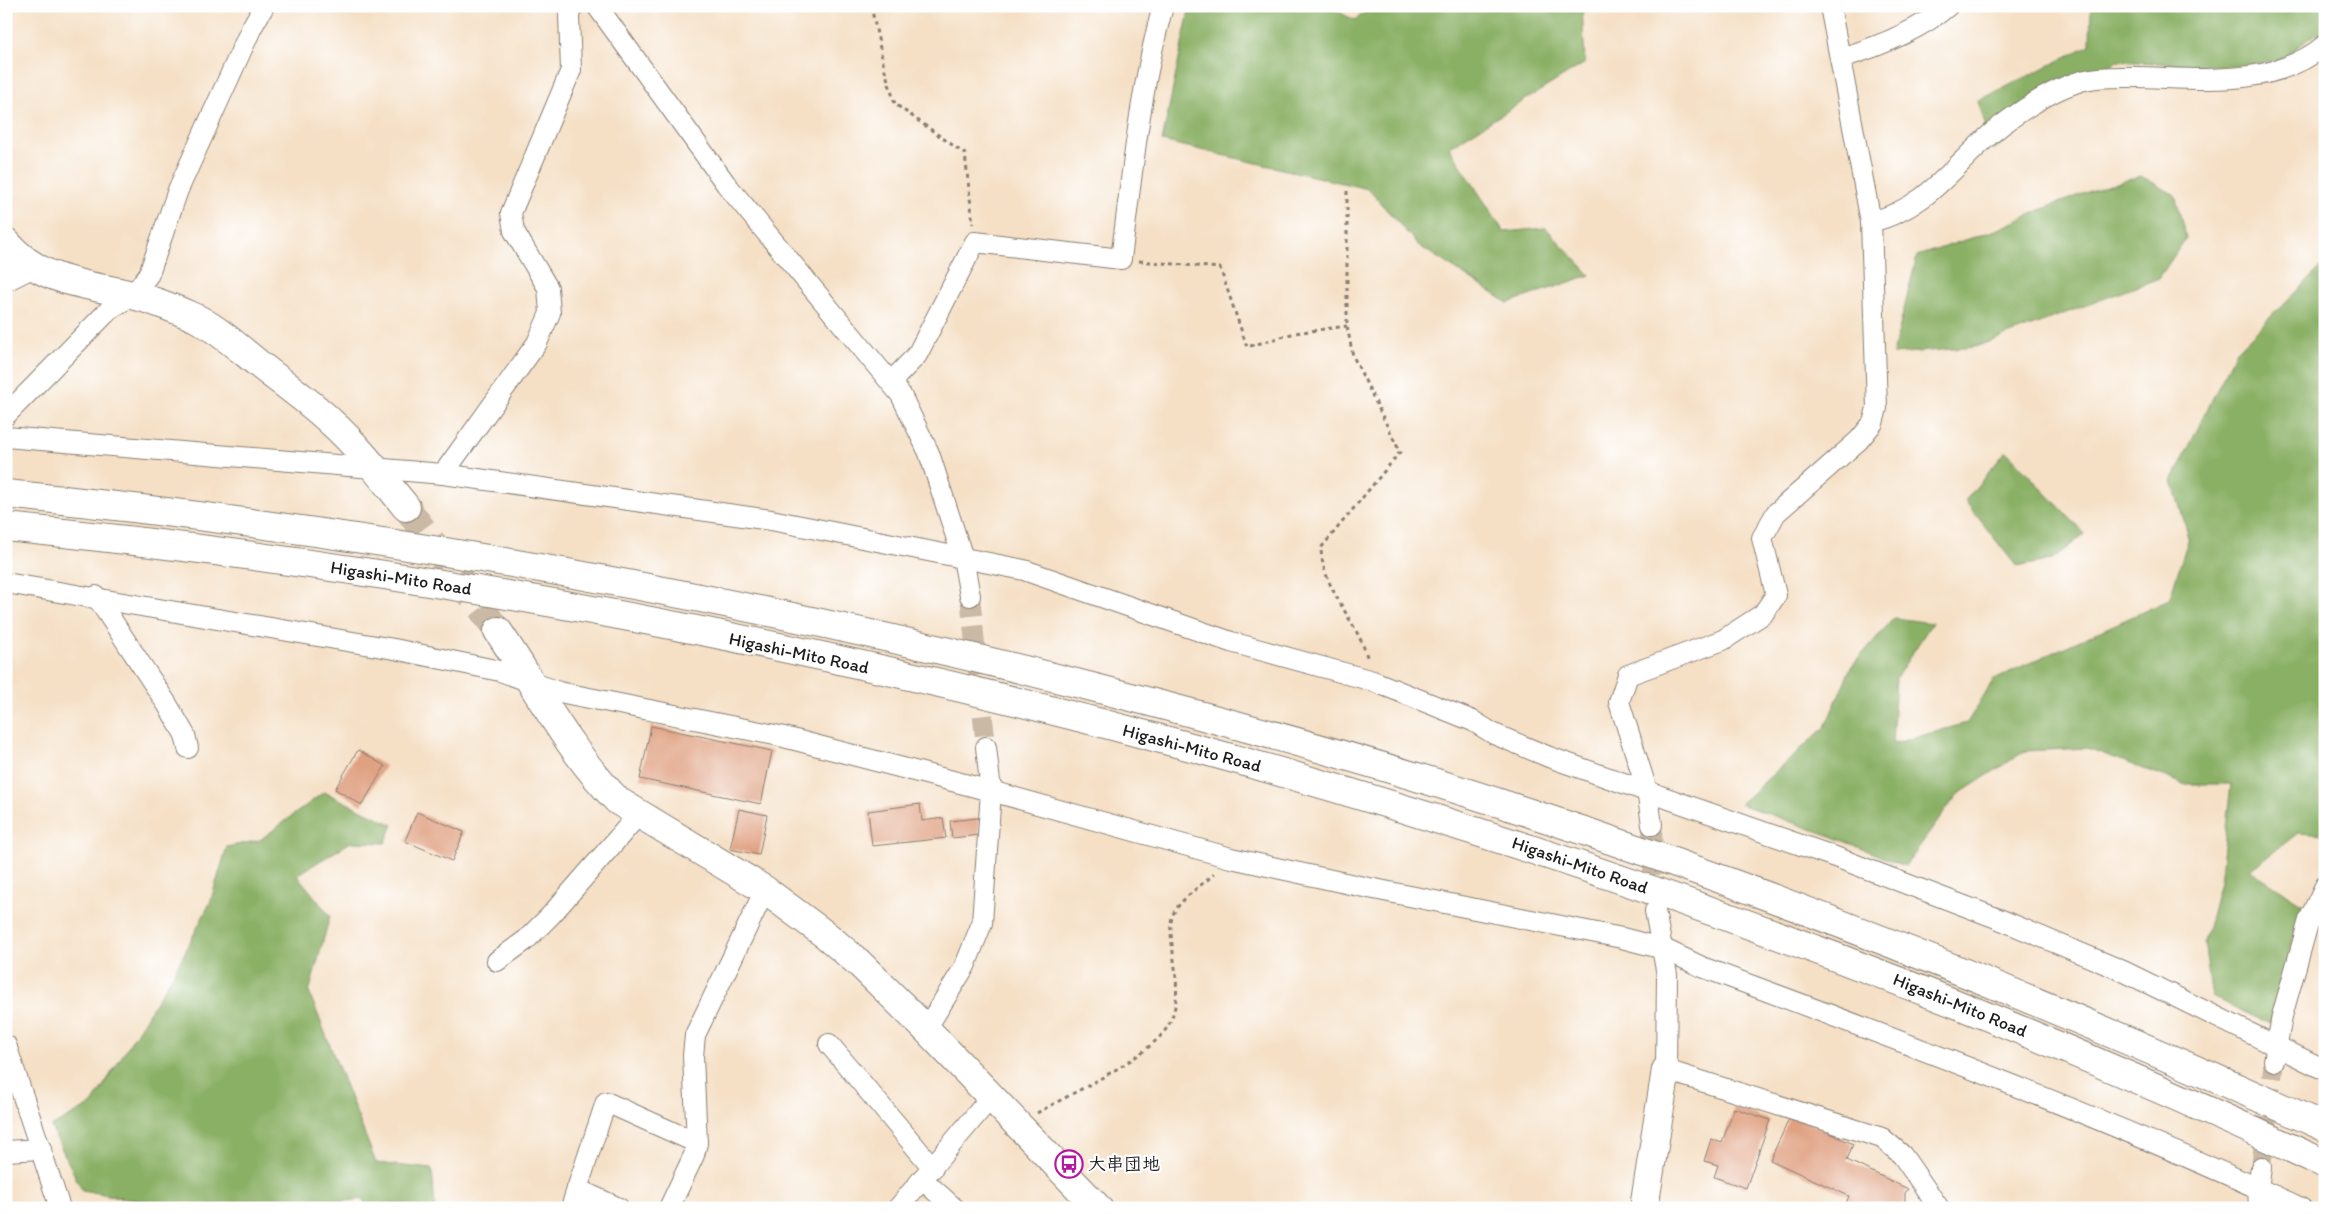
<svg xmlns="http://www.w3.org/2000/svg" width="2331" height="1214" viewBox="0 0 2331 1214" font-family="Itim,'Klee One',sans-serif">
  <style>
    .forest { fill: #8ab065; stroke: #536640 }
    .building { fill: #e0a182 }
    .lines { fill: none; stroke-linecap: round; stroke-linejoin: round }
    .street-tunnel { stroke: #cab9a4; stroke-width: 20; stroke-dasharray: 20 10; stroke-linecap: butt }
    .secondary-tunnel { stroke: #cab9a4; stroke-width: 28; stroke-dasharray: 28 14; stroke-linecap: butt }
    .street-casing { stroke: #887e71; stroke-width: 22 }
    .secondary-casing { stroke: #887e71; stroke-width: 30 }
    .highway-casing { stroke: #887e71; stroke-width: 30 }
    .path { stroke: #887e71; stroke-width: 3; stroke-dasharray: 4 4; stroke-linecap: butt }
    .street { stroke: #fff; stroke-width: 20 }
    .secondary { stroke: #fff; stroke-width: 28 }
    .highway { stroke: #fff; stroke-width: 28 }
    .labels { text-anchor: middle; stroke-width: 4.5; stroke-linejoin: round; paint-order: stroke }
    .street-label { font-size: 18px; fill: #1c1c1c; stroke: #fff }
    .poi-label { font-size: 18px; font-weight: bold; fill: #1c1c1c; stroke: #fff; text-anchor: start }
  </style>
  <rect width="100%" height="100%" fill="#fff"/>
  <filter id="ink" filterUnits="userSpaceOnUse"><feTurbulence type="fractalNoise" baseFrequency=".02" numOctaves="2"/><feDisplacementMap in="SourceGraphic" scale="10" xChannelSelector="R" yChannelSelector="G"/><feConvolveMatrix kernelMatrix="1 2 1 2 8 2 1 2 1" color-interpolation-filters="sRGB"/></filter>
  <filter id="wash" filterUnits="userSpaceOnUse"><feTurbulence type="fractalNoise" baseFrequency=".0096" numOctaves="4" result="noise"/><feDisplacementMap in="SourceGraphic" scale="20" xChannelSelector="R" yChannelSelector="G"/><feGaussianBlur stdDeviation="1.12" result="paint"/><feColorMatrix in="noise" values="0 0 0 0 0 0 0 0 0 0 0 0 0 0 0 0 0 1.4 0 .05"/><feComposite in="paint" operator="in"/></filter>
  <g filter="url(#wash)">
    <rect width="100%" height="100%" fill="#f5e0c6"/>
    <g class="forest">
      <polygon points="1190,6 1326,6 1355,20 1373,6 1582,6 1585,63 1449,147 1504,232 1546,228 1590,275 1508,303 1418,245 1368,189 1162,141"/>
      <polygon points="2091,6 2325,6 2325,28 2279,60 2231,67 2117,61 1993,150 1978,101 2090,45"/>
      <polygon points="2141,176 2175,195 2186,238 2159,278 1975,347 1893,354 1917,256 1999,229 2040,210 2093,190"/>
      <polygon points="2325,263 2325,328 2317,336 2325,343 2325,835 2298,833 2250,870 2303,904 2270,1024 2212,997 2204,942 2220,882 2231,784 2184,784 2088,748 2025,751 1957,795 1905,866 1831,836 1740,804 1825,727 1851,667 1894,618 1932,623 1896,678 1892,744 1967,723 1994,679 2169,600 2189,537 2172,481 2236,351"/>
      <polygon points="2006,451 2085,534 2051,560 2017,567 1965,501"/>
      <polygon points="324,792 393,825 385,843 351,842 297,875 330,916 309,992 376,1163 432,1169 435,1208 367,1208 363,1199 280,1208 177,1208 82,1190 51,1127 92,1104 174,973 210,903 227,847 260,840"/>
    </g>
    <g id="blocks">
      <g class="building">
        <polygon points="651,726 772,751 761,804 640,779"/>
        <polygon points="358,750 385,766 362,805 335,789"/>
        <polygon points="920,804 922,821 943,818 946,838 872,846 868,811"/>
        <polygon points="739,809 767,815 759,855 730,849"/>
        <polygon points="417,812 464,832 452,861 405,841"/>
        <polygon points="978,818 980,835 952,838 950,821"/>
        <polygon points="1734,1108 1770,1120 1746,1188 1714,1177 1718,1165 1704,1161 1711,1139 1722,1143"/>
        <polygon points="1791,1115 1853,1144 1847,1160 1908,1189 1905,1193 1905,1208 1844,1208 1849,1196 1770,1160"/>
      </g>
    </g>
  </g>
  <g filter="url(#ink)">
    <use href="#blocks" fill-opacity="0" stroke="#887e71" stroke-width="1"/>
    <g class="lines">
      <g class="street-tunnel">
        <polyline points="970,596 986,747"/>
        <polyline points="1652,825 1654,904"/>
        <polyline points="2261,1167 2274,1061"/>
      </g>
      <polyline class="secondary-tunnel" points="406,507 498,631"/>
      <g class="street-casing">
        <g id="street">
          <polyline points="597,6 726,184 901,395 929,453 963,558 970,596"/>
          <path d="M1841,58C1877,47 1919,31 1948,6"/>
          <path d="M1871,222C1923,209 1946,175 1983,141C2004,121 2047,92 2075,83C2093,76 2117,77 2135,77C2199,78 2272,89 2325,45"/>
          <polyline points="6,281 34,267"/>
          <path d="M891,382L917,355L975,242L1121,259C1132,175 1140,89 1163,6"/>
          <polyline points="6,415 110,309 133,295 149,274 178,190 252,27 264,6"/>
          <polyline points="6,437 443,474 771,520 1024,570 1231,642 1373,681 1473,721 1494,734 1549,757 1838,858 1999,919 2123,971 2325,1070"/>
          <polyline points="443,474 537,343 550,313 548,288 514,231 511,213 571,70 569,16 572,6"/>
          <path d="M6,583L394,649L500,671L559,692L780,736L991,791L1231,858L1359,886L1622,938L1664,949L1702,967C1904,1042 2105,1117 2301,1208"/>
          <polyline points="96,596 167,704 185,735 188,748"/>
          <polyline points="1652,825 1647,790 1619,702 1628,675 1723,640 1763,614 1776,595 1762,538 1776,513 1859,440 1873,423 1877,408 1871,222 1830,6"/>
          <polyline points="1655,911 1667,975 1666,1070 1882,1138 1902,1155 1939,1208"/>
          <polyline points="497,961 526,940 551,915 639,814"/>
          <polyline points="926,1029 965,966 982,923 991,791 986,747"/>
          <polyline points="829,1044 933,1168"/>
          <polyline points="6,1045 60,1208"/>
          <polyline points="2274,1061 2282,1016 2309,920 2325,886"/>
          <polyline points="6,1151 41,1149"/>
          <polyline points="922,1179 954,1208"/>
          <polyline points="577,1189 606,1102 697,1143"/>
          <polyline points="571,1208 577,1189 619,1208"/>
          <polyline points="669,1208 694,1155 697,1143 693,1056 695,1035 765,890"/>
          <polyline points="898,1208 991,1097"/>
          <polyline points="2259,1208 2258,1188 2261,1167"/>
        </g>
      </g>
      <g class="secondary-casing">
        <g id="secondary">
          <path d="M6,242C41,283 83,283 132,295C154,300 175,309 196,318C219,330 240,349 260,365C284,384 309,401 331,422C359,447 382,478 406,507"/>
          <path d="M498,631C536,687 569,752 618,801L765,890L827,936L860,964L926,1029L1098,1208"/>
          <polyline points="1644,1208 1666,1070"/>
        </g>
      </g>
      <g class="highway-casing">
        <g id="highway">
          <path d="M6,494C372,531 736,596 1092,687C1237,724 1382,764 1524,811C1797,900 2063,1009 2325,1127"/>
          <path d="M6,527C807,607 1595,822 2325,1164"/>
        </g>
      </g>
      <g class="path">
        <polyline points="871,6 884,67 895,104 965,154 973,224"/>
        <path d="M1347,191V326L1353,356L1400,452L1321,548C1322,590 1358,621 1368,660"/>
        <polyline points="1139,261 1220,268 1247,347 1295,333 1347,326"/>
        <path d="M1037,1113C1070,1094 1146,1059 1166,1029C1183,1003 1175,972 1172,944C1171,935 1170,925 1172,917C1178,900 1201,886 1214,874"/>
      </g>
      <use href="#street" class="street"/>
      <use href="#secondary" class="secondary"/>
      <use href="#highway" class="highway"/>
    </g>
  </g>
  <defs>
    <g id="bus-ring" transform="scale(1.4375)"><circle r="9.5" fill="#fff" stroke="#b5179e" stroke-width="1.5"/><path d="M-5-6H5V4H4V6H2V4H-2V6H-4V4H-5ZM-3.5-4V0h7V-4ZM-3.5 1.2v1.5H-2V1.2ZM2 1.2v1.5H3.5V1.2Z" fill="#b5179e"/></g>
  </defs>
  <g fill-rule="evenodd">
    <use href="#bus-ring" x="1069" y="1164"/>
  </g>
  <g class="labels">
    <g class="street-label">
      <text transform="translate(401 578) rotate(9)" y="6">Higashi-Mito Road</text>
      <text transform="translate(799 653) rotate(12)" y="6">Higashi-Mito Road</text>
      <text transform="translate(1192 748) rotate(15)" y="6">Higashi-Mito Road</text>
      <text transform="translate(1580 865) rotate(19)" y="6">Higashi-Mito Road</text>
      <text transform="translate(1960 1005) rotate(22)" y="6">Higashi-Mito Road</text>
    </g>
    <g class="poi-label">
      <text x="1088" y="1170">大串団地</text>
    </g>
  </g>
  <rect width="2331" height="1214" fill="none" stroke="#fff" stroke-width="25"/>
</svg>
